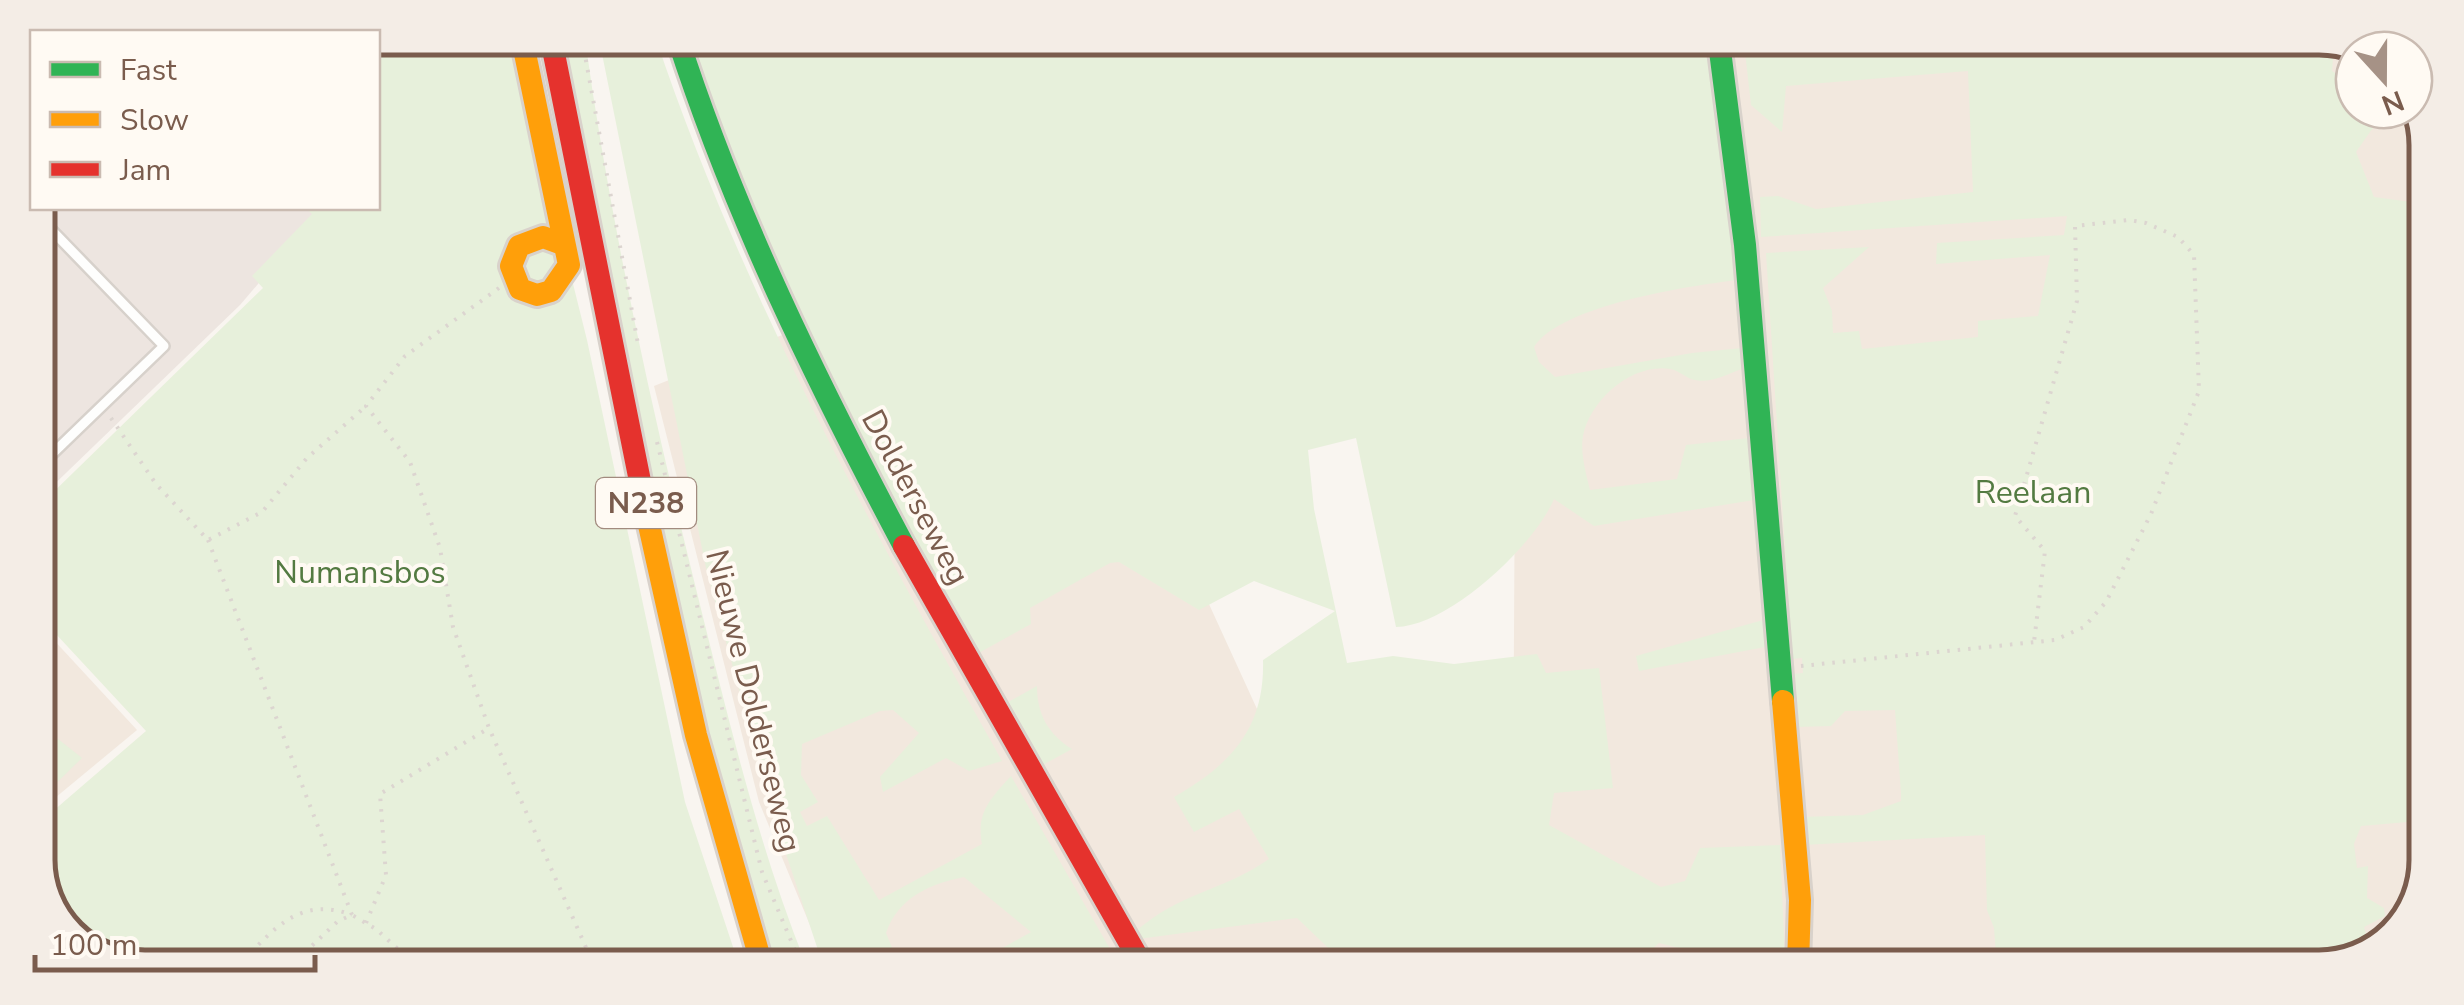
<svg xmlns="http://www.w3.org/2000/svg" width="2464" height="1005" viewBox="0 0 2464 1005" font-family="'Nunito Sans',sans-serif">
  <style>
    .residential { fill: #f2e8de }
    .industrial { fill: #ede5e0 }
    .green { fill: #e7f0db }
    .lines { fill: none; stroke-linecap: round; stroke-linejoin: round }
    .lane-casing { stroke: #d7d1cb; stroke-width: 14 }
    .fast-casing { stroke: #d9d2cb; stroke-width: 28 }
    .slow-casing { stroke: #d9d2cb; stroke-width: 28 }
    .jam-casing { stroke: #d9d2cb; stroke-width: 28 }
    .path { stroke: #dcd5d0; stroke-width: 4; stroke-dasharray: 2.5 8; stroke-linecap: butt }
    .lane { stroke: #fefefd; stroke-width: 9 }
    .fast { stroke: #30b455; stroke-width: 22 }
    .slow { stroke: #ff9f0a; stroke-width: 22 }
    .jam { stroke: #e5322d; stroke-width: 22 }
    .labels { text-anchor: middle; stroke-width: 8; stroke-linejoin: round; paint-order: stroke }
    .shield { fill: #fffaf3; stroke: #a28b7f; stroke-width: 2.5 }
    .shield-label { font-size: 30px; font-weight: bold; fill: #7a5c4d }
    .park-label { font-size: 32px; fill: #537a41; stroke: #fffaf3 }
    .street-label { font-size: 32px; fill: #7a5c4d; stroke: #fffaf3 }
    .rim { fill: none; stroke: #7a5c4d; stroke-width: 5 }
  </style>
  <rect width="100%" height="100%" fill="#f9f5f0"/>
  <g class="residential">
    <polygon points="1492,42 2360,45 2366,50 2354,50 2354,110 2414,110 2414,104 2426,137 2419,901 2379,949 2320,967 830,962 817,942 759,802 654,386 815,322 1165,508 1295,792 1513,811 1517,100"/>
    <polygon points="38,623 137,730 38,812"/>
  </g>
  <polygon class="industrial" points="38,208 323,208 240,305 38,500"/>
  <g class="green">
    <polygon points="378,38 512,39 587,340 685,802 738,962 104,960 59,925 38,868 38,824 146,731 42,619 53,633 38,654 38,507 263,288 252,276 312,214 306,208 378,208"/>
    <path d="M560,39H585C611,229 654,419 700,605C730,725 759,847 805,962H774L714,772Z"/>
    <path d="M599,39H656C741,292 872,529 1002,761L969,771L946,758L883,792L880,777L919,733L893,710L880,711L802,744L801,775L818,802L800,812L807,826L827,816L879,900L982,844C976,813 990,799 1011,776L1118,963H976L1031,932L964,877C929,884 898,898 886,933L898,962H822L774,818L706,568Z"/>
    <path d="M689,39L1719,43L1737,280C1689,286 1561,305 1534,347L1539,362L1555,377L1692,353L1742,348L1744,368C1727,374 1709,385 1691,379C1684,376 1677,370 1670,369C1632,363 1590,400 1583,436C1580,452 1586,474 1590,490L1677,479L1686,445L1749,438L1754,500L1594,526L1554,499C1534,546 1449,626 1396,627L1356,438L1308,450L1314,509L1347,663L1393,656L1454,664L1537,654L1546,673L1599,668L1613,788L1554,793L1549,825L1661,887L1685,881L1700,848L1780,845L1785,962L1692,965L1683,949L1659,943L1634,965L1421,964L1412,955L1400,964H1345L1297,918L1138,939L1134,933C1179,892 1222,892 1269,859L1239,809L1194,832L1174,797C1230,765 1265,729 1263,660L1335,611L1254,581L1199,610L1119,562L1110,563L1030,608L1031,624L975,655L925,564L761,238Z"/>
    <polygon points="1744,43 1841,44 1865,56 1877,55 1895,44 2334,45 2332,71 2354,87 2354,110 2399,110 2372,129 2356,152 2374,197 2426,204 2419,821 2361,826 2354,844 2357,868 2368,866 2367,898 2384,908 2385,916 2364,927 2371,952 2320,967 2275,967 2265,958 2251,967 1997,966 1994,928 1987,910 1985,835 1803,845 1801,817 1863,815 1901,801 1901,793 1895,710 1845,711 1831,726 1796,727 1792,674 1803,673 1802,658 1792,659 1766,253 1869,247 1823,288 1832,311 1833,333 1859,331 1862,349 1978,337 1978,321 2038,316 2050,255 1936,264 1937,243 2064,235 2067,216 1761,237 1760,197 1778,196 1816,209 1973,192 1968,71 1786,86 1782,132 1751,105"/>
    <polygon points="1763,620 1765,647 1639,671 1636,656"/>
    <path d="M1037,686C1037,714 1048,734 1072,749L1039,767L1003,705Z"/>
    <polygon points="38,723 82,758 38,801"/>
  </g>
  <g class="lines">
    <g class="lane-casing">
      <polyline id="lane" points="38,216 164,346 49,457 38,446"/>
    </g>
    <g class="fast-casing">
      <g id="fast">
        <path d="M678,39C735,216 817,382 904,546"/>
        <polyline points="1719,43 1745,245 1783,701"/>
      </g>
    </g>
    <g class="slow-casing">
      <g id="slow">
        <polyline points="522,39 569,265 551,291 537,295 520,289 511,266 519,246 543,237 562,244"/>
        <polyline points="647,516 696,735 761,962"/>
        <polyline points="1783,701 1800,900 1798,966"/>
      </g>
    </g>
    <g class="jam-casing">
      <g id="jam">
        <polyline points="551,39 647,516"/>
        <polyline points="904,546 1141,963"/>
      </g>
    </g>
    <g class="path">
      <polyline points="582,39 638,344"/>
      <polyline points="499,288 405,356 366,406 410,462 440,548 453,627 489,728 592,961"/>
      <polyline points="111,418 156,484 208,540 262,512 307,458 365,407"/>
      <polyline points="657,442 762,872 800,962"/>
      <polyline points="208,540 352,915"/>
      <polyline points="1801,666 2055,640 2084,627 2106,602 2151,514 2199,391 2194,255 2178,237 2146,223 2129,220 2075,226 2077,301 2015,516 2045,551 2034,642"/>
      <polyline points="366,923 386,875 380,794 489,728"/>
      <path d="M244,960C275,927 302,896 352,915"/>
      <polyline points="297,960 338,921 352,915 376,929 411,961"/>
    </g>
    <use href="#lane" class="lane"/>
    <use href="#fast" class="fast"/>
    <use href="#slow" class="slow"/>
    <use href="#jam" class="jam"/>
  </g>
  <g class="labels">
    <rect class="shield" x="596" y="478" width="100" height="50" rx="8"/>
    <g class="shield-label">
      <text x="646" y="513">N238</text>
    </g>
    <g class="park-label">
      <text x="2033" y="503">Reelaan</text>
      <text x="360" y="583">Numansbos</text>
    </g>
    <g class="street-label">
      <text transform="translate(916 497) rotate(62)" y="11">Dolderseweg</text>
      <text transform="translate(754 701) rotate(76)" y="11">Nieuwe Dolderseweg</text>
    </g>
  </g>
  <path d="M0 0H2464V1005H0ZM145 55H2319A90 90 0 0 1 2409 145V860A90 90 0 0 1 2319 950H145A90 90 0 0 1 55 860V145A90 90 0 0 1 145 55Z" fill="#f4ede6" fill-rule="evenodd"/>
  <path class="rim" d="M145 55H2319A90 90 0 0 1 2409 145V860A90 90 0 0 1 2319 950H145A90 90 0 0 1 55 860V145A90 90 0 0 1 145 55Z"/>
  <rect x="30" y="30" width="350" height="180" fill="#fffaf3" stroke="#cabbb1" stroke-width="2.5"/>
  <rect x="50" y="62" width="50" height="15" fill="#30b455" stroke="#cabbb1" stroke-width="2.5"/>
  <text x="120" y="80" font-size="30" fill="#7a5c4d">Fast</text>
  <rect x="50" y="112" width="50" height="15" fill="#ff9f0a" stroke="#cabbb1" stroke-width="2.5"/>
  <text x="120" y="130" font-size="30" fill="#7a5c4d">Slow</text>
  <rect x="50" y="162" width="50" height="15" fill="#e5322d" stroke="#cabbb1" stroke-width="2.5"/>
  <text x="120" y="180" font-size="30" fill="#7a5c4d">Jam</text>
  <g transform="translate(2384 80) rotate(159)"><circle r="48" fill="#fffaf3" stroke="#cabbb1" stroke-width="2.5"/>
  <path d="M0-8L18 38L0 25L-18 38Z" fill="#a69286"/>
  <text y="-15" font-size="28" font-weight="bold" text-anchor="middle" fill="#7a5c4d">N</text>
  </g>
  <path d="M35 955v15h280v-15" fill="none" stroke="#7a5c4d" stroke-width="5"/>
  <text x="50" y="955" font-size="30" fill="#7a5c4d" stroke="#fffaf3" stroke-width="8" paint-order="stroke">100 m</text>
</svg>
